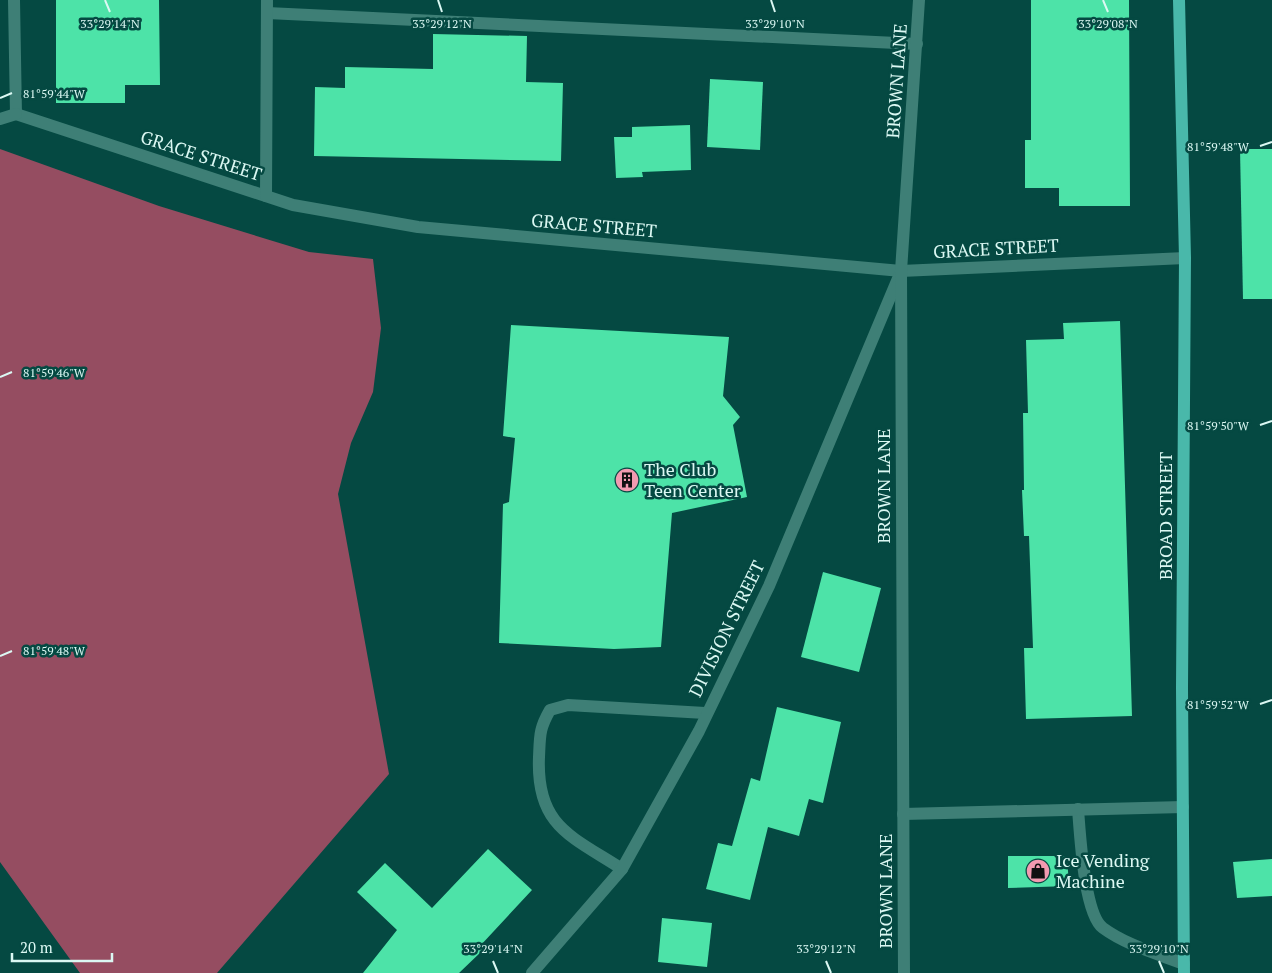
<svg xmlns="http://www.w3.org/2000/svg" width="1272" height="973" viewBox="0 0 1272 973" font-family="'PT Serif',serif">
  <style>
    .green { fill: #954d61 }
    .building { fill: #4de3a8 }
    .lines { fill: none; stroke-linecap: round; stroke-linejoin: round }
    .minor { stroke: #3e7f76; stroke-width: 12 }
    .major { stroke: #49b8aa; stroke-width: 12 }
    .ticks { fill: none; stroke: #dbf8f3; stroke-width: 2 }
    .labels { text-anchor: middle; stroke-width: 5; stroke-linejoin: round; paint-order: stroke }
    .street-label { font-size: 18px; fill: #dbf8f3; stroke: #054942 }
    .poi-label { font-size: 18px; fill: #dbf8f3; stroke: #054942; text-anchor: start }
    .ticks-label { font-size: 12px; text-anchor: middle; fill: #dbf8f3; stroke: #054942; stroke-width: 5; stroke-linejoin: round; paint-order: stroke }
  </style>
  <rect width="100%" height="100%" fill="#054942"/>
  <polygon class="green" points="0,149 159,206 309,252 373,259 381,328 373,392 351,443 338,494 389,774 217,973 80,973 0,862"/>
  <g class="building">
    <polygon points="56,0 159,0 160,85 125,85 125,103 56,103"/>
    <polygon points="1031,0 1129,0 1130,206 1059,206 1059,188 1025,188 1025,140 1031,140"/>
    <polygon points="433,34 527,36 526,82 563,83 561,161 314,156 315,87 345,88 345,67 433,69"/>
    <polygon points="710,79 763,82 760,150 707,147"/>
    <polygon points="690,125 691,170 642,172 643,177 616,178 614,137 632,137 632,127"/>
    <polygon points="1240,149 1272,149 1272,299 1243,299"/>
    <polygon points="1120,321 1132,716 1026,719 1024,648 1033,648 1029,536 1024,536 1022,490 1024,490 1023,413 1028,413 1026,340 1064,339 1063,323"/>
    <polygon points="511,325 729,337 723,396 740,417 733,425 747,497 672,513 661,647 614,649 499,643 503,504 509,502 515,438 503,436"/>
    <polygon points="823,572 881,588 859,672 801,657"/>
    <polygon points="777,707 841,722 823,803 809,799 799,836 768,827 750,900 706,889 718,843 732,846 751,778 760,781"/>
    <polygon points="488,849 532,890 480,946 483,950 459,973 363,973 397,930 357,892 385,863 432,908"/>
    <polygon points="1008,856 1067,856 1069,886 1008,888"/>
    <polygon points="1272,859 1272,896 1237,898 1233,862"/>
    <polygon points="662,918 712,923 707,967 658,962"/>
  </g>
  <g class="lines">
    <g class="minor">
      <polyline points="14,0 16,114"/>
      <polyline points="267,13 917,44"/>
      <polyline points="16,114 293,205 418,227 901,271 1185,258"/>
      <polyline points="0,119 16,114"/>
      <polyline points="266,196 267,0"/>
      <path d="M1078,809C1080,834 1084,914 1103,928C1126,945 1158,954 1184,964"/>
      <polyline points="903,814 1183,807"/>
      <path d="M622,869C571,836 536,826 539,757C540,736 539,729 550,710L568,705L705,713"/>
      <polyline points="532,973 622,869 699,731 769,586 899,276"/>
      <polyline points="904,973 901,271 919,0"/>
    </g>
    <polyline class="major" points="1179,0 1185,258 1182,688 1184,973"/>
  </g>
  <path class="ticks" d="M105,0L110,12M438,0L442,12M771,0L775,12M1103,0L1108,12M0,98L12,93M1260,146L1272,142M0,377L12,372M1260,425L1272,421M0,656L12,651M1260,704L1272,700M493,961L498,973M826,961L831,973M1159,961L1164,973"/>
  <defs>
    <g id="building-disc" transform="scale(1.25)"><circle r="9.5" fill="#f29ab0" stroke="#054942"/><path d="M-4-6H4V6H1V3H-1V6H-4ZM-2.5-4.3h1.7v1.8h-1.7ZM.8-4.3h1.7v1.8H.8ZM-2.5-1h1.7V.8h-1.7ZM.8-1h1.7V.8H.8Z" fill="#111"/></g>
    <g id="shop-disc" transform="scale(1.25)"><circle r="9.5" fill="#f29ab0" stroke="#054942"/><path d="M-5-2.5h2.3a2.7 3.5 0 0 1 5.4 0H5L5.5 6h-11ZM-1.5-2.5h3a1.5 2.3 0 0 0-3 0Z" fill="#111"/></g>
  </defs>
  <g fill-rule="evenodd">
    <use href="#building-disc" x="627" y="480"/>
    <use href="#shop-disc" x="1038" y="871"/>
  </g>
  <g class="labels">
    <g class="street-label">
      <text transform="translate(897 81) rotate(-86)" y="6">BROWN LANE</text>
      <text transform="translate(201 156) rotate(18)" y="6">GRACE STREET</text>
      <text transform="translate(594 226) rotate(5)" y="6">GRACE STREET</text>
      <text transform="translate(996 249) rotate(-3)" y="6">GRACE STREET</text>
      <text transform="translate(884 486) rotate(-90)" y="6">BROWN LANE</text>
      <text transform="translate(1166 516) rotate(-90)" y="6">BROAD STREET</text>
      <text transform="translate(727 629) rotate(-64)" y="6">DIVISION STREET</text>
      <text transform="translate(886 891) rotate(-90)" y="6">BROWN LANE</text>
    </g>
    <g class="poi-label">
      <text x="644" y="476">The Club<tspan x="644" dy="21">Teen Center</tspan></text>
      <text x="1056" y="867">Ice Vending<tspan x="1056" dy="21">Machine</tspan></text>
    </g>
  </g>
  <g class="ticks-label">
    <text x="110" y="28">33°29'14"N</text>
    <text x="442" y="28">33°29'12"N</text>
    <text x="775" y="28">33°29'10"N</text>
    <text x="1108" y="28">33°29'08"N</text>
    <text x="54" y="98">81°59'44"W</text>
    <text x="1218" y="151">81°59'48"W</text>
    <text x="54" y="377">81°59'46"W</text>
    <text x="1218" y="430">81°59'50"W</text>
    <text x="54" y="655">81°59'48"W</text>
    <text x="1218" y="709">81°59'52"W</text>
    <text x="493" y="953">33°29'14"N</text>
    <text x="826" y="953">33°29'12"N</text>
    <text x="1159" y="953">33°29'10"N</text>
  </g>
  <path d="M12 953v8h100v-8" fill="none" stroke="#dbf8f3" stroke-width="2.5"/>
  <text x="20" y="953" font-size="15" fill="#dbf8f3" stroke="#054942" stroke-width="4" paint-order="stroke">20 m</text>
</svg>
